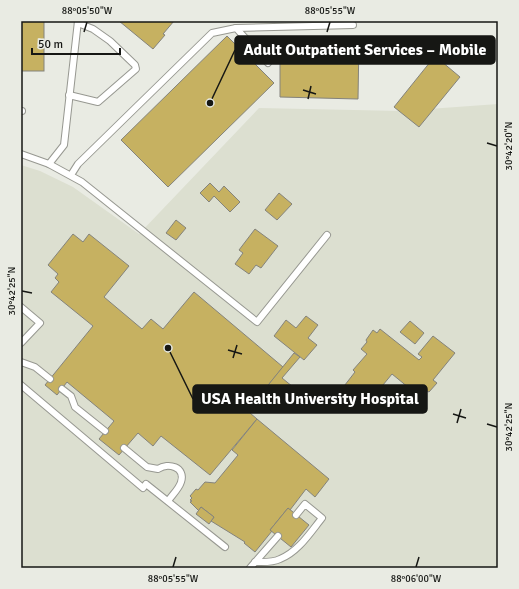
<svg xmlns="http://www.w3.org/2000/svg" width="519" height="589" viewBox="0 0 519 589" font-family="Signika,sans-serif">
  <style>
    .built { fill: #dcdfd0 }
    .building { fill: #c6b161; stroke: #84837c }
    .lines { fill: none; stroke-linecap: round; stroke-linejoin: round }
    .service-casing { stroke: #979891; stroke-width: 8 }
    .service { stroke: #fff; stroke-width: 6 }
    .ticks { fill: none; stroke: #161714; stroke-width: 1.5 }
    .leader { fill: none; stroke: #161714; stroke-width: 1.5 }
    .callout-dot { fill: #161714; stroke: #e9ebe3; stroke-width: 1.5 }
    .callout { fill: #161714; stroke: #161714; stroke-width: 1.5 }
    .callout-label { font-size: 16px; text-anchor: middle; font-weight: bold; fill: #fff }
    .neatline { fill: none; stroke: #161714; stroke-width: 1.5 }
    .ticks-label { font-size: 10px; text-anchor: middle; fill: #161714 }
  </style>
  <rect width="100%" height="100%" fill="#e9ebe3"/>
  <polygon class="built" points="498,104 498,568 21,568 21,165 40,171 73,187 139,234 259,108 401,111"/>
  <g class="building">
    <rect x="21" y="21" width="23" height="50"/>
    <polygon points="119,21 174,21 163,34 165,35 153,49"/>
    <polygon points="227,36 274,83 168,187 121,140"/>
    <polygon points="280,37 359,39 358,99 280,97"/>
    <polygon points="435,56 460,77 419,127 394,107"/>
    <polygon points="210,183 219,192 224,186 240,202 230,212 214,196 209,202 200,193"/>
    <polygon points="279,193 292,204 277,220 265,210"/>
    <polygon points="176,220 186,228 176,240 166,233"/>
    <polygon points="255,229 278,246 261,268 256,265 249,274 235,264 243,253 239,250"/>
    <polygon points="73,234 83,242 89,234 129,266 104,297 142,329 151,319 163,329 194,292 283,367 252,405 254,407 250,413 257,419 210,475 161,436 153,446 138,433 119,455 99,439 114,421 67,382 57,395 45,385 93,326 51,292 59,282 55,278 58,274 48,265"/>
    <polygon points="306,316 318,325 308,338 317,345 304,360 274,336 286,320 296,328"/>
    <polygon points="410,321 424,333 415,344 400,332"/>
    <polygon points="380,329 419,360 422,357 418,354 433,336 455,353 433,380 437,383 429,392 425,390 420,397 392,374 378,391 376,389 361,406 341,390 355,372 353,370 367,354 361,349 367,342 366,340 373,330 377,333"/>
    <polygon points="294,353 300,357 282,378 298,391 288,403 273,391 256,411 252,405"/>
    <polygon points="257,419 329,479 315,497 306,489 290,510 288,508 270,530 272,531 255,552 244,543 245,542 211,521 214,517 201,507 199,511 190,502 192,501 190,500 192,498 190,496 196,489 198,490 205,482 215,483 238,455 232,450"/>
    <polygon points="201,507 214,517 209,524 196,514"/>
    <polygon points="288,508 309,525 291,547 270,530"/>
  </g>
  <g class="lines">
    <g class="service-casing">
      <g id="service">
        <polyline points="236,28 353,25"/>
        <polyline points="69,95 98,102 136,69 135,65 110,41 93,29 78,23"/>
        <polyline points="21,111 22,111"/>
        <polyline points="21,154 49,164 82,182 257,322 327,235"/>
        <polyline points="49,164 64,145 78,21"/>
        <polyline points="71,175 78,164 212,33 236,28 268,63"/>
        <polyline points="21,307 40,323 21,343"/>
        <polyline points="21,362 35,367 50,379"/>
        <polyline points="21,385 143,488 146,484 225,547"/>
        <polyline points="62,389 71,396 75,407 105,431"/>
        <path d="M124,448L147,467L158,469C168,462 186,467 181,482C179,489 172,495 168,501"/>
        <path d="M255,562C263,562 272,563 280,559C298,552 310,533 322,518L305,504L296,515"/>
        <polyline points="250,568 278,536"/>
      </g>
    </g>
    <use href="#service" class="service"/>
  </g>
  <path class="ticks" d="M84,32L87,22M327,32L330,22M303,90L316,94M308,99L311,86M487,143L497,146M22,291L32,293M228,350L242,354M233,358L237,345M453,414L466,418M457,423L461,409M487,424L497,427M173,567L176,557M416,567L419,557"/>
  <path class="leader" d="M210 103L235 50M168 348L193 399"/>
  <g class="callout-dot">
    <circle cx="210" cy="103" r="4"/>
    <circle cx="168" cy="348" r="4"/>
  </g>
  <g class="callout">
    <rect x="235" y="36" width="260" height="28" rx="4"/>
    <rect x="193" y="385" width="234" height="28" rx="4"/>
  </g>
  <g class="callout-label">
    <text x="365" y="55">Adult Outpatient Services – Mobile</text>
    <text x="310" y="404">USA Health University Hospital</text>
  </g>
  <rect width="519" height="589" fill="none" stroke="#e9ebe3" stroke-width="44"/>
  <path d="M32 48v6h88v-6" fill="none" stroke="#161714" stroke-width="2"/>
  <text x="38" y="48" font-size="12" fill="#161714" stroke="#e9ebe3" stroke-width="3" paint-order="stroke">50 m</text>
  <rect x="22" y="22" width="475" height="545" class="neatline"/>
  <g class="ticks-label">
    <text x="87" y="14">88°05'50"W</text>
    <text x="330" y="14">88°05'55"W</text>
    <text transform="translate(508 146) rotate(-90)" y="4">30°42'20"N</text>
    <text transform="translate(11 291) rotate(-90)" y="4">30°42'25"N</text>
    <text transform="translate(508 427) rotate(-90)" y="4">30°42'25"N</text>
    <text x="173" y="582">88°05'55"W</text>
    <text x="416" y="582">88°06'00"W</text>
  </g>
</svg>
